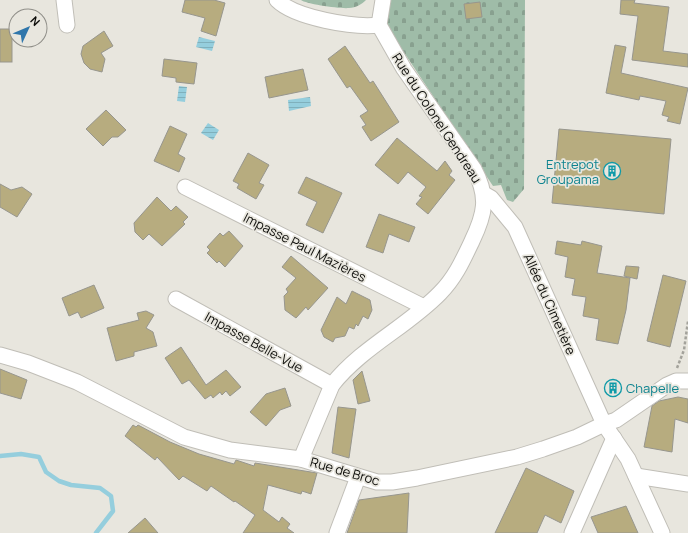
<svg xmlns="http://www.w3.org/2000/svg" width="688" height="533" viewBox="0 0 688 533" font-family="Manrope,sans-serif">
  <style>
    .cemetery { fill: url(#cemetery-stones) }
    .water { fill: url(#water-rules) }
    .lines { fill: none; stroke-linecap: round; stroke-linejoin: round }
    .stream { stroke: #95cedd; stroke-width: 4.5 }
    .building { fill: #b7ac7f; stroke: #97968e }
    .minor-casing { stroke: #c0beb7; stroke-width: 17 }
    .path { stroke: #a3a29b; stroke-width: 2.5; stroke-dasharray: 3 2; stroke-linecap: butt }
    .minor { stroke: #fff; stroke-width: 15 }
    .labels { text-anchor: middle; stroke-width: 3.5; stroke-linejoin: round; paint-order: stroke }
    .street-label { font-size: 13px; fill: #0c0c09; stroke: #e8e6de }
    .culture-label { font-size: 13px; fill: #0d838f; stroke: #e8e6de; text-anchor: end }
  </style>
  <defs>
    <pattern id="cemetery-stones" width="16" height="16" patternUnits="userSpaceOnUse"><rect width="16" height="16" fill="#9fbca8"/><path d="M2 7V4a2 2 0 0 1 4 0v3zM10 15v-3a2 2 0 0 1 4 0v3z" fill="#88a08f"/></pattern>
    <pattern id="water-rules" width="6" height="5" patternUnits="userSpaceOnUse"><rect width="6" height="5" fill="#95cedd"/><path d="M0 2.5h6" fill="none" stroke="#7fb0bc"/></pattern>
  </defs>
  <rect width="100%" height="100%" fill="#e8e6de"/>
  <g class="cemetery">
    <path d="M301,0H366C362,4 356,8 349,8C340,9 306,4 301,0Z"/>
    <polygon points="388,0 525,0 524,189 513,202 507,200 501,185 493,186 385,24"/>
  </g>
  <g class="water">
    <polygon points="199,37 215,41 212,51 196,47"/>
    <polygon points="179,86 187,87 185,102 177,101"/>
    <polygon points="310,97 311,106 289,111 288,100"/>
    <polygon points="208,123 219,130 213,140 201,133"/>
  </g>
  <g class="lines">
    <polyline class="stream" points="0,456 21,454 39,457 46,472 59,481 71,485 100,488 111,496 113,511 96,533"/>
  </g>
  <g class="building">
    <polygon points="185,0 214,0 225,3 216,36 201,31 205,18 182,12"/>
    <polygon points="621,0 635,0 634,3 669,7 663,51 688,54 688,67 632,60 638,16 620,14"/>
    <polygon points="480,2 482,17 466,19 464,4"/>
    <rect x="0" y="29" width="12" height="33"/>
    <polygon points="104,31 113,46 101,53 105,59 102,72 90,69 84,63 81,54 83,46"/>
    <polygon points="615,45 626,47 621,73 688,88 680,124 667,121 669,117 662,115 666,101 640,96 639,100 606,93"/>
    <polygon points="345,46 370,83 373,81 399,122 371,141 362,127 366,125 360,116 368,111 350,86 347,88 328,59"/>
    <polygon points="164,59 197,63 194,84 176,82 176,78 162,76"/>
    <polygon points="303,69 308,90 269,98 265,77"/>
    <polygon points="106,110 126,130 118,137 112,137 103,146 86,129"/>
    <polygon points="170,126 187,134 178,154 185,158 179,172 154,161"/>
    <polygon points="559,129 671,139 664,214 552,203"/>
    <polygon points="397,138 437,171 445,161 452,171 449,175 455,180 428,214 416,204 422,197 419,196 426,187 408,172 398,184 375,165"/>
    <polygon points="248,153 269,165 259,183 264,185 256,199 237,188 239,184 233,181"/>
    <polygon points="306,177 342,193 323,233 306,225 317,202 298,193"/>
    <polygon points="0,184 11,190 22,187 32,194 17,217 0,207"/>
    <polygon points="157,197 171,211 176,206 188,217 183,222 185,224 162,246 149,234 143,240 135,232 134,223"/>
    <polygon points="379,214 415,227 409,242 389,234 383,253 366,247"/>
    <polygon points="229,231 243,246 225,267 219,261 217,263 207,253 210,250 207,247 220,233 223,236"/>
    <polygon points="557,241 581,245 582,241 602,246 597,273 630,278 626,310 618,344 596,340 599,319 583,316 586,297 572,295 575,279 565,277 568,257 555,254"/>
    <polygon points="291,256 328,288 308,310 306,307 296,318 285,310 284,296 288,292 286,289 296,278 282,267"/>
    <polygon points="626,266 639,267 637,279 624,276"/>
    <polygon points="663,275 686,281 670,347 647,341"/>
    <polygon points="94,285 104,308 81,318 78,312 69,316 62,298"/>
    <polygon points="352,291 370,300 372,310 368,319 363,316 358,326 356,324 354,329 349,327 345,336 335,338 333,342 324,337 321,330 337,297 346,304"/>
    <polygon points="146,311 154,315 146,328 153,332 157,346 134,352 134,356 116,361 107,328 139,320 137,313"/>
    <polygon points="181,347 206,385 226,370 241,387 230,396 226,391 222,395 220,392 213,398 211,395 205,399 189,380 182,384 165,358"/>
    <polygon points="0,369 27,380 21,399 0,393"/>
    <polygon points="362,371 370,401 358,404 353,380"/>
    <polygon points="285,388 291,406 280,410 266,426 250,412 266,394"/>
    <polygon points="678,397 688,399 688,423 675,419 672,452 644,447 652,406 659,401"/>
    <polygon points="338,407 356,409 349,458 332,453"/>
    <polygon points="133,425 136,427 138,425 170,442 199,454 234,464 236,460 254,466 255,463 317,473 311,494 302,491 301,494 268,485 263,510 279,522 282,517 290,524 287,528 294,533 243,533 255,515 235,501 234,502 211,486 207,491 183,476 179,480 157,457 155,460 125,436"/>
    <polygon points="526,468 574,491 561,523 545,515 537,533 495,533"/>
    <polygon points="409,493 407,533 347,533 359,500"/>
    <polygon points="626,506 638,533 598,533 591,517"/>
    <polygon points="145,518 158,533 128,533"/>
  </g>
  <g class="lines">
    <g class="minor-casing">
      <g id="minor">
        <polyline points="64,0 67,25"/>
        <path d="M277,0C295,18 354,28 379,25"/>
        <polyline points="185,187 424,307"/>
        <polyline points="484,194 491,198 515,227 604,424 628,459 662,533"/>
        <polyline points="176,299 332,385"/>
        <polyline points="0,355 28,363 77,382 184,437 230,450 301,459 377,482 392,482 417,478 517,457 543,449 577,437 604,424 616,420 667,385 676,381 688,381"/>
        <path d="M301,459L332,385C362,347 407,327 440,293C455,278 463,260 472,241C485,214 489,197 474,169L404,69L379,25L383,0"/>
        <polyline points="636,476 688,484"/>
        <polyline points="337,533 358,477"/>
        <polyline points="572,533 614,438"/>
      </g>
    </g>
    <polyline class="path" points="677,368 684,350 688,321"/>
    <use href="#minor" class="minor"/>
  </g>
  <defs>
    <g id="building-ring" transform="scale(0.9)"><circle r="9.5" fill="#e8e6de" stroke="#0f9aa8" stroke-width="1.5"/><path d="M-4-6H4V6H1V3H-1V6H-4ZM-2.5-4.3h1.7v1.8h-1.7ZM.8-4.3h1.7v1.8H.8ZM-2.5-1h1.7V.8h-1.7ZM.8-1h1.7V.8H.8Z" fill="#0f9aa8"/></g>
  </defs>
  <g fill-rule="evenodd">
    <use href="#building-ring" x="612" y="171"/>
    <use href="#building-ring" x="613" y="388"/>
  </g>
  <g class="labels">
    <g class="street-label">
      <text transform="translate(437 118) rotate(57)" y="5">Rue du Colonel Gendreau</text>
      <text transform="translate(305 247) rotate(27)" y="5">Impasse Paul Mazières</text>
      <text transform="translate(550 304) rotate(66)" y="5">Allée du Cimetière</text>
      <text transform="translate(254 342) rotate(29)" y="5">Impasse Belle-Vue</text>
      <text transform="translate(345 471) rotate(16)" y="5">Rue de Broc</text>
    </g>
    <g class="culture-label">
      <text x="599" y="169">Entrepot<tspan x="599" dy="15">Groupama</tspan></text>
      <text x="626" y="393" text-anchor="start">Chapelle</text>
    </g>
  </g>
  <g transform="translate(28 28) rotate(46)"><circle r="19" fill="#e8e6de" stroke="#908f89"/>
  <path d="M0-3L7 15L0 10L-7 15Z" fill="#2f76ab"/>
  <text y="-6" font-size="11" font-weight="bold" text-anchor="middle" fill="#0c0c09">N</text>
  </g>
</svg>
